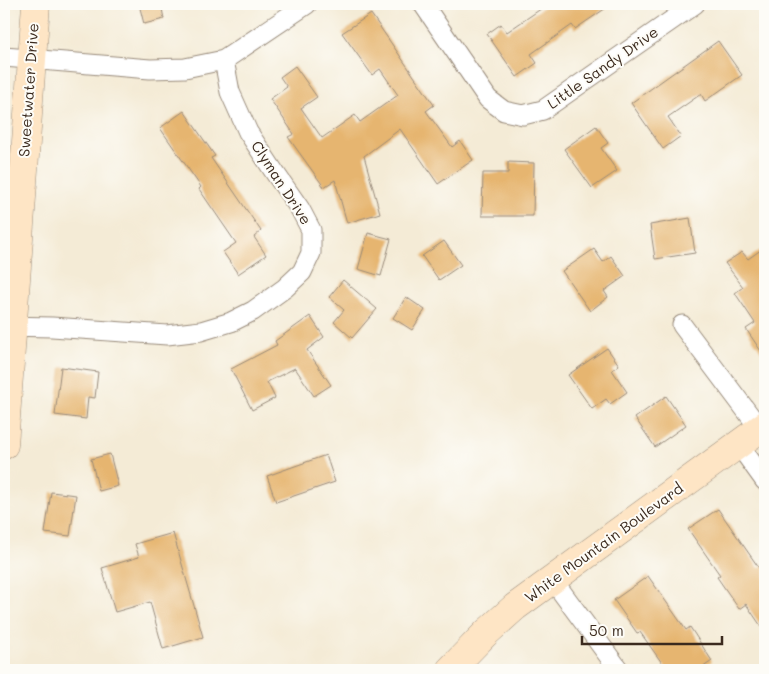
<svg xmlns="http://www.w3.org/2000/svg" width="769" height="674" viewBox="0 0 769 674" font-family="Mali,sans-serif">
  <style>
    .building { fill: #e6b570 }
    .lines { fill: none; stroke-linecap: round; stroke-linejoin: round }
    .street-casing { stroke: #988a7a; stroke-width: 21 }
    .secondary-casing { stroke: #988a7a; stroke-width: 29 }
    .street { stroke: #fff; stroke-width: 19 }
    .secondary { stroke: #fee5c5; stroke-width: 28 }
    .labels { text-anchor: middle; stroke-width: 4; stroke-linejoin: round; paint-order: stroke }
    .street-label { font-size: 15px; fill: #3b2a1e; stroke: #fdfcf7 }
  </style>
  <rect width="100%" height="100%" fill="#fdfcf7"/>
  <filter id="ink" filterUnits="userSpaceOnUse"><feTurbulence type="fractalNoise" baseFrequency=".02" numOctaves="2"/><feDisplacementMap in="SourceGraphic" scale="10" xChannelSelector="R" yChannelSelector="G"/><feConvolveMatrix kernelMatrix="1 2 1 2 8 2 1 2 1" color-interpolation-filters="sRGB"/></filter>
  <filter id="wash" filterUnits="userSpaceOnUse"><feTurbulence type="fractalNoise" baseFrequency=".0096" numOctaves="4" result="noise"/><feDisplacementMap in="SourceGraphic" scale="20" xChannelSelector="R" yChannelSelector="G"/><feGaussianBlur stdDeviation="1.12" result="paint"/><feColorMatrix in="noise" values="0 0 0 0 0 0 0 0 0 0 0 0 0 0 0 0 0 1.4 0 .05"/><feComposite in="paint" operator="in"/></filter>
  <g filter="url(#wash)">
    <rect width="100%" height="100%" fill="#f4ebd6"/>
    <g id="blocks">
      <g class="building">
        <polygon points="139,4 161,4 164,19 144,24"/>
        <polygon points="548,4 612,4 575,29 572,25 531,54 537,63 517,77 487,34 501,24 507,32"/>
        <polygon points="371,14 434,105 426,111 452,147 460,141 473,160 438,184 400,129 364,156 380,213 347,223 335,180 324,187 288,137 294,134 270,99 287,87 280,77 295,66 317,97 301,108 322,138 355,115 360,122 398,95 380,69 372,75 342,33"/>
        <polygon points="718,41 742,75 705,101 701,94 668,117 681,136 663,149 631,103"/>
        <polygon points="184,111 215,156 211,158 261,231 254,237 266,255 238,274 223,252 236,243 199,189 201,187 160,128"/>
        <polygon points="596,126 608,143 601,148 617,171 592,188 564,149"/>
        <polygon points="508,162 534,163 533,216 482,216 483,173 508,173"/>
        <polygon points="690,218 695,253 655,259 650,225"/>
        <polygon points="368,233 391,239 381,276 358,269"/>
        <polygon points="444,241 461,265 439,280 422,256"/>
        <polygon points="765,247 765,357 746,329 755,323 735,293 743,287 725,263 742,252 748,259"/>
        <polygon points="594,249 603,262 611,256 625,276 604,291 608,297 590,311 562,271"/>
        <polygon points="343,280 377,309 352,338 334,322 344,310 329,297"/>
        <polygon points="406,297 425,310 412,330 393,318"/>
        <polygon points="310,316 324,337 307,350 331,385 314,396 295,368 267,382 275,398 252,410 231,369 277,345 275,341"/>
        <polygon points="607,348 619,365 612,370 627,392 610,404 606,399 592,409 568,375"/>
        <polygon points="61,367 98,372 95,398 88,397 86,419 55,415"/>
        <polygon points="666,396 686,425 655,447 635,418"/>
        <polygon points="110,454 118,486 99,491 91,459"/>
        <polygon points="326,455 335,482 276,502 267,476"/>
        <polygon points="51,492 76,495 70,536 45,533"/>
        <polygon points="718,509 759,568 765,563 765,632 746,604 739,609 717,577 720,575 688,529"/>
        <polygon points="173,533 203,637 163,649 150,602 115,612 102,568 139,557 135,544"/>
        <polygon points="648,576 686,630 690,627 712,661 699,670 667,670 640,632 637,633 614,600"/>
      </g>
    </g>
  </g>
  <g filter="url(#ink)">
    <use href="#blocks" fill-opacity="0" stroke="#988a7a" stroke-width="1"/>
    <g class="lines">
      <g class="street-casing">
        <g id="street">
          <polyline points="423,4 488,99 504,111 523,115 543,110 695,4"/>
          <polyline points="4,57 150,69 185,68 224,60 307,4"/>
          <polyline points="682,325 760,429"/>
          <polyline points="4,326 52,327 167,335 201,331 231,322 253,311 285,288 302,272 311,253 311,230 300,209 275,173 248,132 230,92 224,60"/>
          <polyline points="739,445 765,481"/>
          <polyline points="552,579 619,670"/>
        </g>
      </g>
      <g class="secondary-casing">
        <g id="secondary">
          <polyline points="4,445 36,4"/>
          <polyline points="450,670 486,633 515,607 765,425"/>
        </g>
      </g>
      <use href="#street" class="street"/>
      <use href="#secondary" class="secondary"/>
    </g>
  </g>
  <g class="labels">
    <g class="street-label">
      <text transform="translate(603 68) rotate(-35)" y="5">Little Sandy Drive</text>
      <text transform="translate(29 90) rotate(-86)" y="5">Sweetwater Drive</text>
      <text transform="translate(281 183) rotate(57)" y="5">Clyman Drive</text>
      <text transform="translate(604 543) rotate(-36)" y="5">White Mountain Boulevard</text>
    </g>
  </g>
  <rect width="769" height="674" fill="none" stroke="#fdfcf7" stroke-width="20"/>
  <path d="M582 636v8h140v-8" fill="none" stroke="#3b2a1e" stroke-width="2.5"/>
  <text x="589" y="636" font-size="15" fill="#3b2a1e" stroke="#fdfcf7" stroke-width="4" paint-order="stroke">50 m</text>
</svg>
